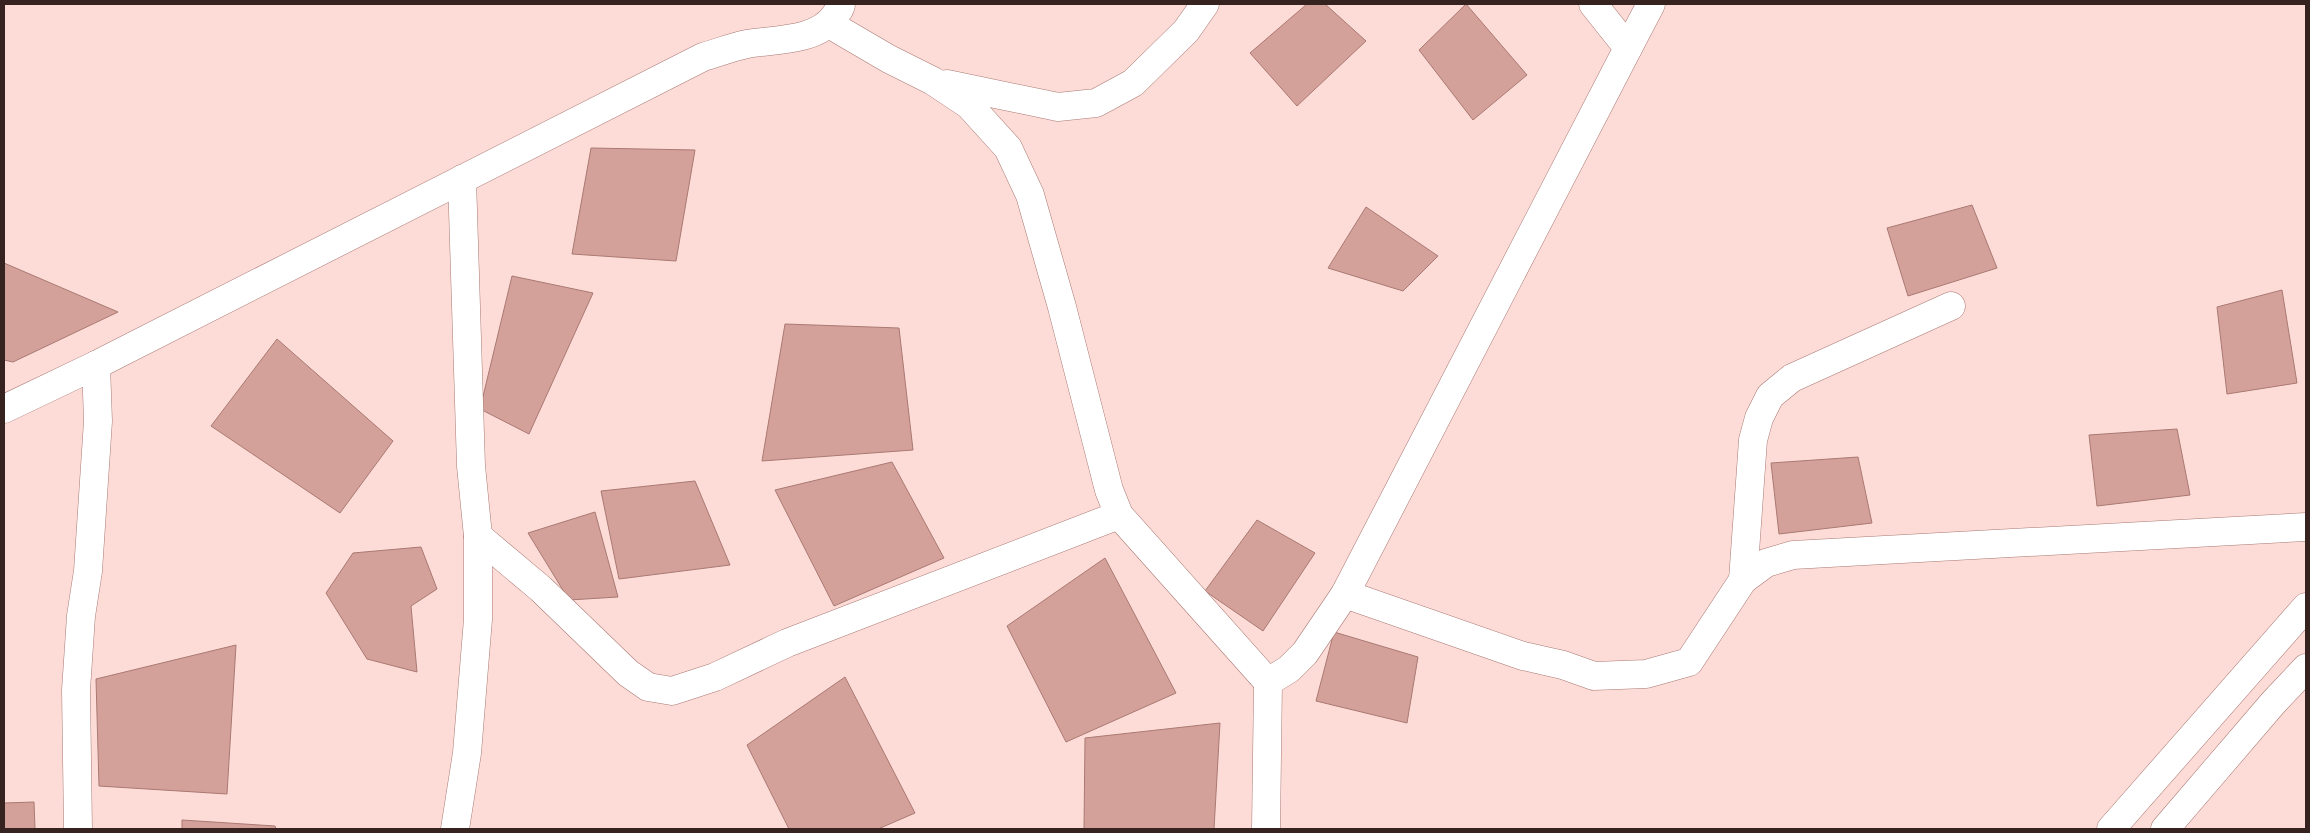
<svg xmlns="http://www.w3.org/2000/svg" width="2310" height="833" viewBox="0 0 2310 833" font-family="'Fira Sans',sans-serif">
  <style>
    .building { fill: #d4a19a; stroke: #a97972 }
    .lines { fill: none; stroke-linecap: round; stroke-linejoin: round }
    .minor-casing { stroke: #a97973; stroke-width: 29 }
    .major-casing { stroke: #a97973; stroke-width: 29 }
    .minor { stroke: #fff; stroke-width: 28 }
    .major { stroke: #fff; stroke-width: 28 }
  </style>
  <rect width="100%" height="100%" fill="#fddcd8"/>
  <g class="building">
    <polygon points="1307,4 1325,4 1366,41 1297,106 1250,53"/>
    <polygon points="1466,4 1527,75 1473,120 1419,50"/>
    <polygon points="591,148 695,150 676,261 572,254"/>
    <polygon points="1972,205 1997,268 1908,296 1887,228"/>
    <polygon points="1366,207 1438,256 1403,291 1328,268"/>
    <polygon points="4,263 118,312 13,362 4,360"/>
    <polygon points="512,276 593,293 529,434 480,409"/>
    <polygon points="2282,290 2297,383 2227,394 2217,307"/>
    <polygon points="785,324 899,328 913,450 762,461"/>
    <polygon points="277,339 393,441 340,513 211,426"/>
    <polygon points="2177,429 2190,495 2097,506 2089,435"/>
    <polygon points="1858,457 1872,523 1779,534 1771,463"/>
    <polygon points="892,462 944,558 834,606 775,490"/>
    <polygon points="695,481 730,565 619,579 601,491"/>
    <polygon points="595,512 618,597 569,600 528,533"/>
    <polygon points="1257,520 1315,553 1263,631 1205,591"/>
    <polygon points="421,547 437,589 411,606 417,672 367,659 326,593 353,553"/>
    <polygon points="1105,558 1176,693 1066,742 1007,626"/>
    <polygon points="1334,632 1418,657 1407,723 1316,701"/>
    <polygon points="236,645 227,794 99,786 96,679"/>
    <polygon points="845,677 915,813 878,829 789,829 747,745"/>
    <polygon points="1220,723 1214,829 1084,829 1085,738"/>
    <polygon points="34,802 35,829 4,829 4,803"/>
    <polygon points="182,820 275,826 276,829 182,829"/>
  </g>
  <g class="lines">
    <g class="minor-casing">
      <g id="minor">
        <polyline points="829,24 889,59 933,81 969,105 1008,148 1030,195 1062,307 1109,490 1119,515 1268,682"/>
        <polyline points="1628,48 1651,4"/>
        <polyline points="947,84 1058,107 1096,103 1133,83 1186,31 1205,4"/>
        <path d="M96,365L703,57C717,53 732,47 747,44C775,39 815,42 834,17C837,12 841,9 841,4"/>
        <polyline points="4,409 96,365 98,421 88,571 81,616 76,690 78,829"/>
        <polyline points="478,536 541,589 628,673 648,687 672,691 715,677 787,643 1119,515"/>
        <polyline points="1743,580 1753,440 1759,418 1770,396 1792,378 1951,306"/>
        <polyline points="1345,594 1523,656 1563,665 1594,676 1646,674 1689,662 1743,580 1766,563 1793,555 2306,527"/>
        <polyline points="455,829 467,753 478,619 478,536 471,466 462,179"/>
        <polyline points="1266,829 1268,682 1289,669 1305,653 1345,594 1628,48 1593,4"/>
      </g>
    </g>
    <g class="major-casing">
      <g id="major">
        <polyline points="2111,829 2306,607"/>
        <polyline points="2165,829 2273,703 2306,668"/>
      </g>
    </g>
    <use href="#minor" class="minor"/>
    <use href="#major" class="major"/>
  </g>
  <rect width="2310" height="833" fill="none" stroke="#362320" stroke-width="10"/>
</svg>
